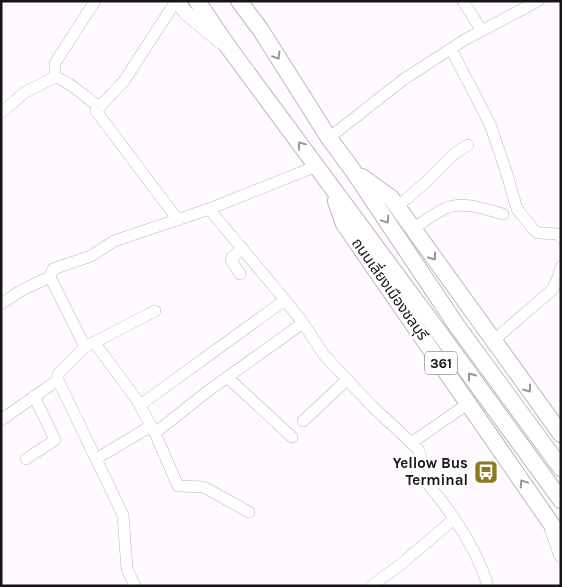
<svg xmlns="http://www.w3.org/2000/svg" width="562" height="587" font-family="Karla,'Noto Sans Thai',sans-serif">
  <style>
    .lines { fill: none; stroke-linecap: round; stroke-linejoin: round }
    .minor-casing { stroke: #bfb4c0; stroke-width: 12 }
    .major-casing { stroke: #bfb4c0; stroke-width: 15 }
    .highway-casing { stroke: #bfb4c0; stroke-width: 18 }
    .minor { stroke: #fff; stroke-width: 11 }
    .major { stroke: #fff; stroke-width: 14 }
    .highway { stroke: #fff; stroke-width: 16 }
    .oneway { stroke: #979597 }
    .labels { text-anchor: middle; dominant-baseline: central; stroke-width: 4.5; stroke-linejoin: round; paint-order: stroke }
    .shield { fill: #fff; stroke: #5d5a5d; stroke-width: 1 }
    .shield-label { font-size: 14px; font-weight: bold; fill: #171418 }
    .street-label { font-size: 15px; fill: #171418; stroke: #fff }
    .poi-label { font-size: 15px; font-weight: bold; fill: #171418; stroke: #fff; text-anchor: end }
  </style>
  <rect width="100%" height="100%" fill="#fefaff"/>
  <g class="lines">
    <g class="minor-casing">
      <g id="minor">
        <path d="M 176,1 L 124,81 L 96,111 L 178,220"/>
        <path d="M 463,1 L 482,31"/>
        <path d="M 451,49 L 490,124 L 506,171 L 517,209 L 534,230 L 539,233 L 558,234 L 561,238"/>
        <path d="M 55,77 L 55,63 L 95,1"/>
        <path d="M 1,113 L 24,93 L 55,77 C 68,80 87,99 100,107"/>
        <path d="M 329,138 L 404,79 L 466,39 L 538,1"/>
        <path d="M 397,207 L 426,182 L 454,154 L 468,145"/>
        <path d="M 209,209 L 285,300 L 303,323 L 324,355 L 372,406 L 418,449 L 421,457 L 417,471 C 446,504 475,543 488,586"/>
        <path d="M 413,229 C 423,222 435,213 446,208 C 464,201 485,209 503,214"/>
        <path d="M 240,274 L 231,260 L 232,257 L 243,249"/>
        <path d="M 1,304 L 22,290 L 50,277"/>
        <path d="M 493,341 L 552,290 L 557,280 L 561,267"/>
        <path d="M 94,342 L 137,400 L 155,433 L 178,486 L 204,487 L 249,512"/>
        <path d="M 85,347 L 50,277 L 53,269 L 91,256 L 114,241 L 209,209 L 317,166"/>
        <path d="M 227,377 L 292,437"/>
        <path d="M 140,405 L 285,300"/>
        <path d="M 1,420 L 58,380"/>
        <path d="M 303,421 L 347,380"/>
        <path d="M 155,433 L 208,391 L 303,323"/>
        <path d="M 411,443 L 469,403"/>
        <path d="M 26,459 L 55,440 L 34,396"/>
        <path d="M 96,459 L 151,426"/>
        <path d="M 135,586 L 127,569 L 123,515 L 58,380 L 58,374 L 85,347 L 155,311"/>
        <path d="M 371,586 L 400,565 L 454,519"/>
      </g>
    </g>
    <g class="major-casing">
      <g id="major">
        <path d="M 177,1 L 186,13 L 221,42"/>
        <path d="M 552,530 L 561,555"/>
      </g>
    </g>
    <g class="highway-casing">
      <g id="highway">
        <path d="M 197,1 L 229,48 L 441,335 L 561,500"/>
        <path d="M 239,1 L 260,29 L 329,138 L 354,172 L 457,326 L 561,468"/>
        <path d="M 362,177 L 391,198 L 561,434"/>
        <path d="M 336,201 L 344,224 L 561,538"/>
      </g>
    </g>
    <use href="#minor" class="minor"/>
    <use href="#major" class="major"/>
    <use href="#highway" class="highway"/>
  </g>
  <defs><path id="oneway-chevron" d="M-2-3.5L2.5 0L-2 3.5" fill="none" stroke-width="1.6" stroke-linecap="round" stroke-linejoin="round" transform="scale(1.25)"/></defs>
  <g class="oneway">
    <use href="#oneway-chevron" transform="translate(277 56) rotate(58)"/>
    <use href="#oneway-chevron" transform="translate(301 145) rotate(-127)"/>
    <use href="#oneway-chevron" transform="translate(386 220) rotate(56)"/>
    <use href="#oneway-chevron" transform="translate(433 257) rotate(54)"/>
    <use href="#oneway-chevron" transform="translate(471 376) rotate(-126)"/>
    <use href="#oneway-chevron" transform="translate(528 389) rotate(54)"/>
    <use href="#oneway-chevron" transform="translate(523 483) rotate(-124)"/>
  </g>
  <defs>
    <g id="bus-square" transform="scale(1.25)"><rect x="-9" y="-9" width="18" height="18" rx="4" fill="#8f791e" stroke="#fff"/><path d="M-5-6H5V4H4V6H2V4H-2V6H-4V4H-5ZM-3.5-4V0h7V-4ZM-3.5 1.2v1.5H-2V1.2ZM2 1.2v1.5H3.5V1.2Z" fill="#fff"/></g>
  </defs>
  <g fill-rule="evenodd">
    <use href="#bus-square" x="486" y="472"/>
  </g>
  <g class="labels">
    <rect class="shield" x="425" y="351.5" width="32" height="23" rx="4"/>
    <g class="shield-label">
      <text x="441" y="363">361</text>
    </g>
    <g class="street-label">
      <text transform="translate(390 289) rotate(55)">ถนนเลี่ยงเมืองชลบุรี</text>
    </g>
    <g class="poi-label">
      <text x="468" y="463">Yellow Bus<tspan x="468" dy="17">Terminal</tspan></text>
    </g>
  </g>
  <rect width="562" height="587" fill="none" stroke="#171418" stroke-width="5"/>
</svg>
